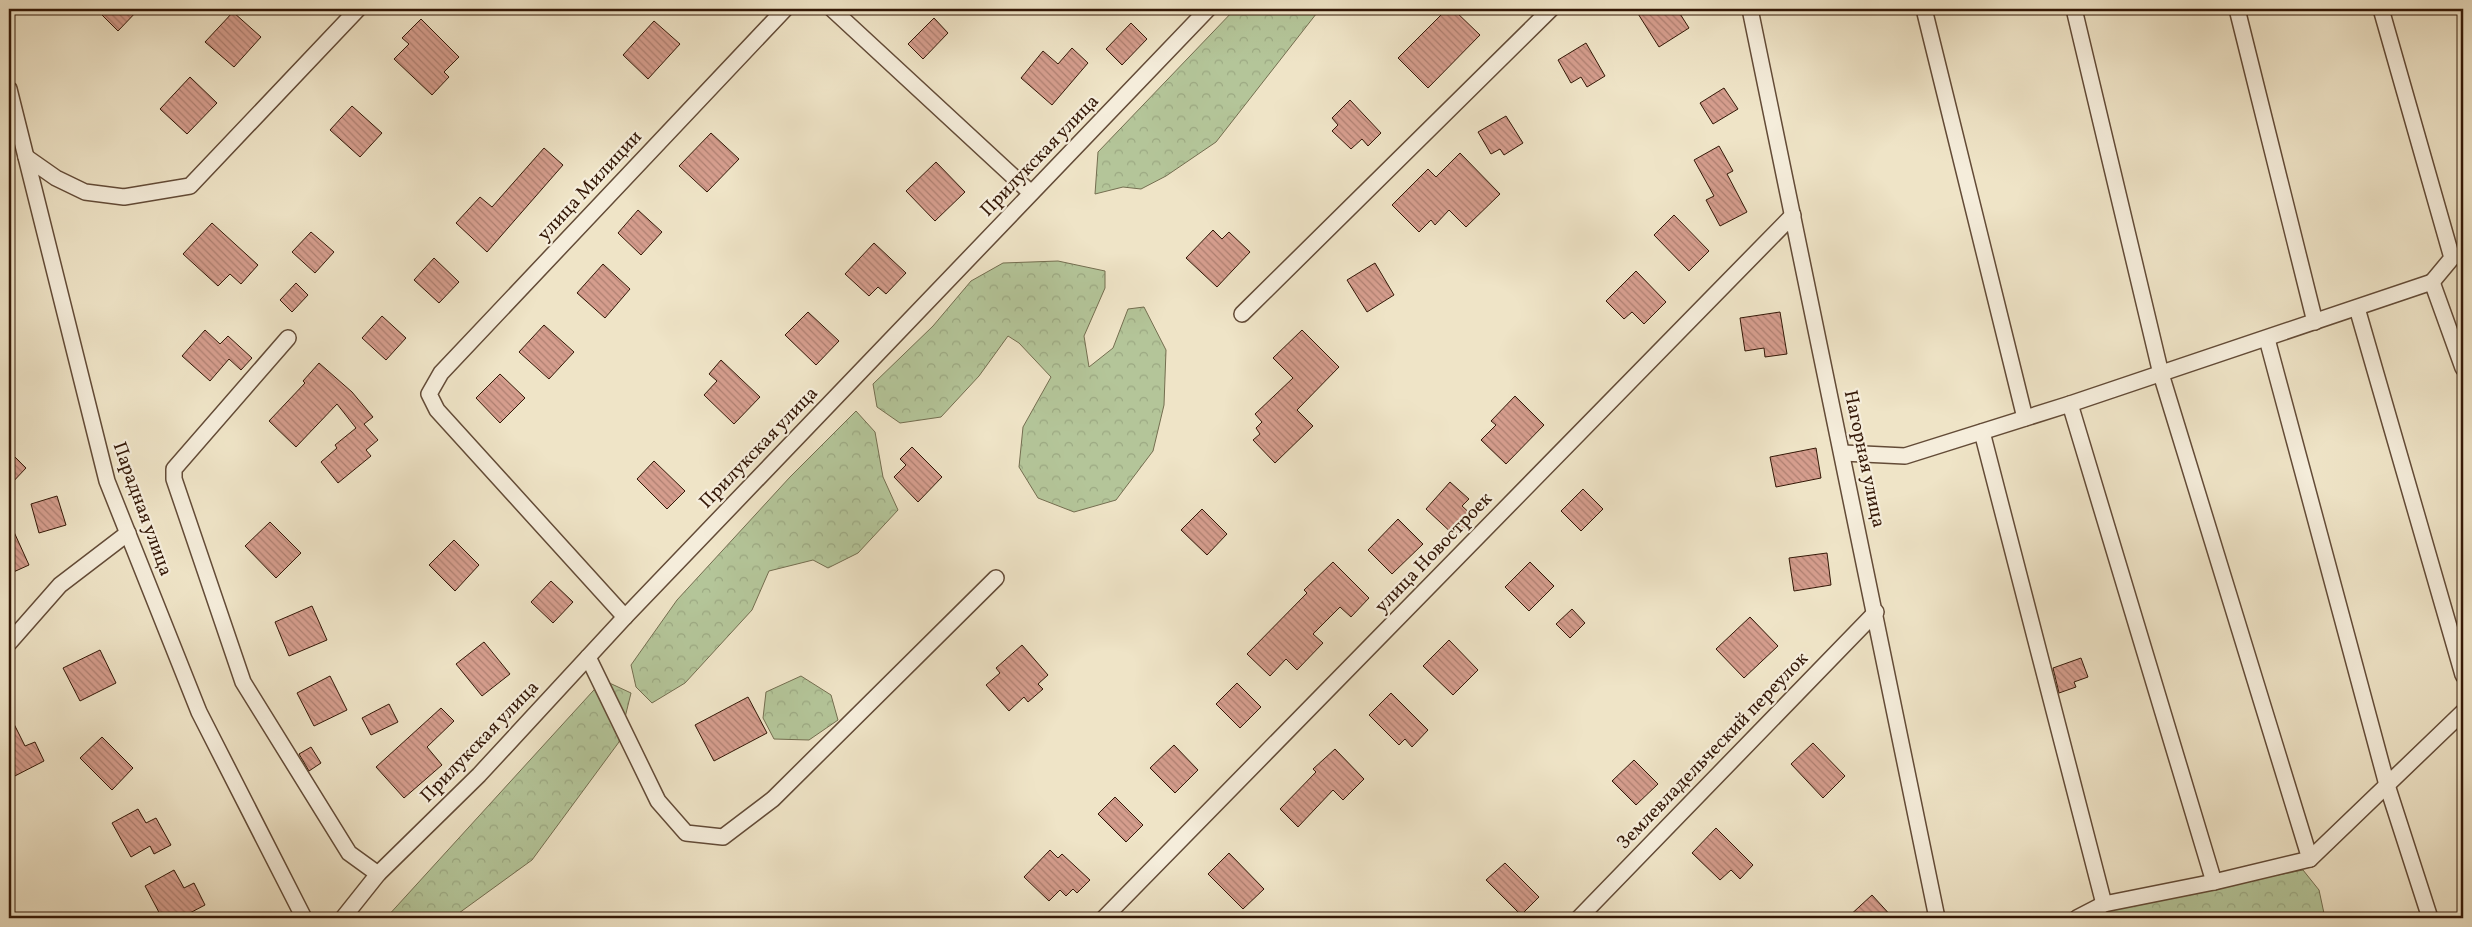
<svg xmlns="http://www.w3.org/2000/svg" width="2472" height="927" font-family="Vollkorn,serif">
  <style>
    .forest { fill: url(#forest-crowns); stroke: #746e50 }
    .building { fill: url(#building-back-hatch); stroke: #341807 }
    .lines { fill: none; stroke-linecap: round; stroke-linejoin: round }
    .minor-casing { stroke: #634b37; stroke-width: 18 }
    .minor { stroke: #f5eddb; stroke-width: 15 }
    .labels { text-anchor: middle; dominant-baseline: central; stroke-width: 4.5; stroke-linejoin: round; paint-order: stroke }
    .street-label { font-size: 19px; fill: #341807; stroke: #f5eddb }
  </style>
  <defs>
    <pattern id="forest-crowns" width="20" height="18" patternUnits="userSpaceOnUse" patternTransform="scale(1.25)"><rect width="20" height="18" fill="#b4c599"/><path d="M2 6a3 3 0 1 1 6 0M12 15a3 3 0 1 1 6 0" fill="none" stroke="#9ba882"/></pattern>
    <pattern id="building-back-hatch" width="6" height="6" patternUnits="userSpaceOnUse" patternTransform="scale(1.25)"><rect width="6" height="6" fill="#d59d8d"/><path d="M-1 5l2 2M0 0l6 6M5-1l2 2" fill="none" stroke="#ae7f71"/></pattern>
  </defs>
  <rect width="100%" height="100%" fill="#efe4c7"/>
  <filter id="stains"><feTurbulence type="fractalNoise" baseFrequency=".004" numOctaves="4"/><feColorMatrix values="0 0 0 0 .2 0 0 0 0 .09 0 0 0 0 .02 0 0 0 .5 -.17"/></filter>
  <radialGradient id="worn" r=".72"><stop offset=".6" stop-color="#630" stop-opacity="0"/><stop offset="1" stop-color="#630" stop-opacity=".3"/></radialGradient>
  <g class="forest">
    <path d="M 1235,9 L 1320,9 L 1216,142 L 1166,176 L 1141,189 L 1123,187 L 1095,194 L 1098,152 Z"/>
    <path d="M 1058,261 L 1105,271 L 1105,288 L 1084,336 L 1089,367 L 1113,348 L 1128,309 L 1144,307 L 1166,350 L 1164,405 L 1153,451 L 1116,500 L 1074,512 L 1038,498 L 1019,467 L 1023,427 L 1051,377 L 1019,343 L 1008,336 L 979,376 L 941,417 L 900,423 L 877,407 L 873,384 L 933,326 L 971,281 L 1003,263 Z"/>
    <path d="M 856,411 L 875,432 L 883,477 L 898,510 L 858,553 L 828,568 L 813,560 L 769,571 L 752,610 L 685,683 L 652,703 L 636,687 L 631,665 L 677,600 L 790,477 Z"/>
    <path d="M 801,676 L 831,695 L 838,720 L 809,740 L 774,739 L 763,718 L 766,692 Z"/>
    <path d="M 603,680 L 631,693 L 619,742 L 532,860 L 459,913 L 449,915 L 446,918 L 386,918 Z"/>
    <path d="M 2303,870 L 2319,890 L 2325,918 L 2089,918 L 2105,909 Z"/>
  </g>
  <g class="building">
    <path d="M 96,9 L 139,9 L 118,31 Z"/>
    <path d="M 1447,9 L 1453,9 L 1480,35 L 1428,88 L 1398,58 Z"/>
    <path d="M 1635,9 L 1677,9 L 1689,28 L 1659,47 Z"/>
    <path d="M 233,12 L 261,37 L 234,67 L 205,42 Z"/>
    <path d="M 934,18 L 948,33 L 923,59 L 908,44 Z"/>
    <path d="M 421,19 L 459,57 L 444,72 L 449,77 L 432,95 L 394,59 L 409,44 L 402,38 Z"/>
    <path d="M 654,21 L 680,44 L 648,79 L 623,55 Z"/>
    <path d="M 1131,23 L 1147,39 L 1122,65 L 1106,49 Z"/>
    <path d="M 1586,43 L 1605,76 L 1587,87 L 1581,77 L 1571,83 L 1558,60 Z"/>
    <path d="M 1072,48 L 1088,63 L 1052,105 L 1021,78 L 1043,51 L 1058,64 Z"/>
    <path d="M 190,77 L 217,103 L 187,134 L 160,109 Z"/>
    <path d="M 1724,88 L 1738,109 L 1713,124 L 1700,103 Z"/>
    <path d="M 1350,100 L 1381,133 L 1368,146 L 1362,139 L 1351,149 L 1332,131 L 1338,125 L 1332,118 Z"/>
    <path d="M 352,106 L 382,133 L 360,157 L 330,130 Z"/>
    <path d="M 1506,116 L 1523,143 L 1504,155 L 1500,149 L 1491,154 L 1478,132 Z"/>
    <path d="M 711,133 L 739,159 L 707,192 L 679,166 Z"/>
    <path d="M 1719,146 L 1733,171 L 1727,174 L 1747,212 L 1720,226 L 1706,200 L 1714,196 L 1694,160 Z"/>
    <path d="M 544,148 L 563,165 L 487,252 L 456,223 L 480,197 L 492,207 Z"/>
    <path d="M 1460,153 L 1500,194 L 1466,227 L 1449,210 L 1435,225 L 1431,220 L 1419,232 L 1392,205 L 1428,169 L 1436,177 Z"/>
    <path d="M 936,162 L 965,192 L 935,221 L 906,191 Z"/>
    <path d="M 638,210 L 662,232 L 641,255 L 618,233 Z"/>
    <path d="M 1674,215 L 1709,251 L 1689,271 L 1654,235 Z"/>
    <path d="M 212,223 L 258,265 L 241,284 L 230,274 L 218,286 L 183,254 Z"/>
    <path d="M 1213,230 L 1222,239 L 1229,232 L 1250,252 L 1217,287 L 1186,258 Z"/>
    <path d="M 311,232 L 334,252 L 315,273 L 292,252 Z"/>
    <path d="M 874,243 L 906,273 L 886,294 L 878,287 L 869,296 L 845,274 Z"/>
    <path d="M 434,258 L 459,282 L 439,303 L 414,280 Z"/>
    <path d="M 1375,263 L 1394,295 L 1367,312 L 1347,280 Z"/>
    <path d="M 603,264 L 630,289 L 605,318 L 577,293 Z"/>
    <path d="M 1636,271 L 1666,302 L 1644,324 L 1632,312 L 1624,319 L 1606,301 Z"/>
    <path d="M 296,283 L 308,295 L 292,312 L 280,300 Z"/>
    <path d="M 808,312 L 839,341 L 816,365 L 785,335 Z"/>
    <path d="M 1780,312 L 1787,354 L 1765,357 L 1764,348 L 1745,351 L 1740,318 Z"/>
    <path d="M 382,316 L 406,338 L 386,360 L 362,338 Z"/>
    <path d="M 544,325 L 574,352 L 549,379 L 519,352 Z"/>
    <path d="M 205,330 L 220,344 L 228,336 L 252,358 L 241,370 L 229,359 L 210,381 L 182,356 Z"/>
    <path d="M 1302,330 L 1339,367 L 1297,410 L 1313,426 L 1275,463 L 1253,440 L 1260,434 L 1256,428 L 1262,422 L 1255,414 L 1293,378 L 1273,358 Z"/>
    <path d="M 721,360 L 760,397 L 734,424 L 704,395 L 717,381 L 709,374 Z"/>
    <path d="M 319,363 L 352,392 L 373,417 L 364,424 L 378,440 L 366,450 L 371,456 L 338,483 L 321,462 L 337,448 L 335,445 L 356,428 L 337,404 L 296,447 L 269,421 L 305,383 L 303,381 Z"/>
    <path d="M 500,374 L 525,398 L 500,423 L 476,398 Z"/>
    <path d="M 1515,396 L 1544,425 L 1506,464 L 1481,440 L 1496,425 L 1491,421 Z"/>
    <path d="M 912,447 L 942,477 L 918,502 L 894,477 L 906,465 L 900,459 Z"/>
    <path d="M 1816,448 L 1821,478 L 1776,487 L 1770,457 Z"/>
    <path d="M 9,451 L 26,468 L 9,486 Z"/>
    <path d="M 654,461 L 685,491 L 667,509 L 637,479 Z"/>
    <path d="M 1450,482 L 1469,499 L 1462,506 L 1474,517 L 1456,537 L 1426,509 Z"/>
    <path d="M 1583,489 L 1603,509 L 1581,531 L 1561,511 Z"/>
    <path d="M 57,496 L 66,525 L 39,533 L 31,504 Z"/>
    <path d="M 1202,509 L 1227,534 L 1207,555 L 1181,530 Z"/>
    <path d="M 1398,519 L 1423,544 L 1392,574 L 1368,550 Z"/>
    <path d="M 9,521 L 29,565 L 9,574 Z"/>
    <path d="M 270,522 L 301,553 L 276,578 L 245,546 Z"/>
    <path d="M 454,540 L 479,565 L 455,591 L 429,565 Z"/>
    <path d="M 1827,553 L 1831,585 L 1794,591 L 1789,558 Z"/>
    <path d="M 1333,562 L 1369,598 L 1351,617 L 1340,607 L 1313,634 L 1323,643 L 1297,670 L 1286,659 L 1270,676 L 1247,654 L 1307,593 L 1304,590 Z"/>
    <path d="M 1530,562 L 1554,586 L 1529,611 L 1505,587 Z"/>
    <path d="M 551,581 L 573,602 L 553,623 L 531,602 Z"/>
    <path d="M 312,606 L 327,640 L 289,656 L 275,622 Z"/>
    <path d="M 1572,609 L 1585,623 L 1570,638 L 1556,624 Z"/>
    <path d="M 1750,617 L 1778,646 L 1744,678 L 1716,649 Z"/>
    <path d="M 1449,640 L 1478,670 L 1453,695 L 1423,666 Z"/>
    <path d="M 484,642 L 510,674 L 482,696 L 456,664 Z"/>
    <path d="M 1022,645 L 1048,675 L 1038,684 L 1043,689 L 1028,702 L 1024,697 L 1009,711 L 986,685 L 1000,673 L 996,668 Z"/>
    <path d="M 100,650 L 116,683 L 80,701 L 63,668 Z"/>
    <path d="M 2081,658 L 2088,677 L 2074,682 L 2076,687 L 2059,693 L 2053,668 Z"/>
    <path d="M 330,676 L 347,710 L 314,726 L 297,693 Z"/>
    <path d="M 1237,683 L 1261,707 L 1240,728 L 1216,704 Z"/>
    <path d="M 1391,693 L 1428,730 L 1412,747 L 1405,739 L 1399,745 L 1369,715 Z"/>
    <path d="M 748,697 L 767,733 L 714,761 L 695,725 Z"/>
    <path d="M 389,704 L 398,722 L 371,735 L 362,718 Z"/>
    <path d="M 441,708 L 454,721 L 427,747 L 442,765 L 404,798 L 376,767 Z"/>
    <path d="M 9,714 L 25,746 L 35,742 L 44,761 L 9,779 Z"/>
    <path d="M 102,737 L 133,768 L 112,790 L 80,758 Z"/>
    <path d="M 1813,743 L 1845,776 L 1823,798 L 1791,764 Z"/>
    <path d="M 1174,745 L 1198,770 L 1175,793 L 1150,768 Z"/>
    <path d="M 311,747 L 321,763 L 309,771 L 299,754 Z"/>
    <path d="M 1335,749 L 1364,779 L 1343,800 L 1333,790 L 1298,827 L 1280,809 L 1316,772 L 1313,769 Z"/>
    <path d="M 1634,760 L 1658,784 L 1636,805 L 1612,781 Z"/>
    <path d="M 1115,797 L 1143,825 L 1126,842 L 1098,814 Z"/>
    <path d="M 138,809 L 146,823 L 156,818 L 171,845 L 154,854 L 150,846 L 131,857 L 112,823 Z"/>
    <path d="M 1716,828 L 1753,865 L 1740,879 L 1731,870 L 1720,880 L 1692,853 Z"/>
    <path d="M 1050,850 L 1058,858 L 1062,854 L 1090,880 L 1077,893 L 1073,889 L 1066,896 L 1060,890 L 1049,901 L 1024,877 Z"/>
    <path d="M 1229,853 L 1264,889 L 1243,909 L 1208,874 Z"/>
    <path d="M 1505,863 L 1539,897 L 1521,915 L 1486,880 Z"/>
    <path d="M 174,870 L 184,888 L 194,883 L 205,905 L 186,915 L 185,913 L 175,918 L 162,918 L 145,886 Z"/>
    <path d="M 1872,895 L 1893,918 L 1847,918 Z"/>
  </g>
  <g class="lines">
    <g class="minor-casing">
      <g id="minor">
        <path d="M 832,9 L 1031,193"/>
        <path d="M 1750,9 L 1937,918"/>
        <path d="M 1924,9 L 2025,418"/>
        <path d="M 2074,9 L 2161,374 L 2310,859"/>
        <path d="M 2237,9 L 2315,322"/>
        <path d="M 2381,9 L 2452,258 L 2432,282"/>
        <path d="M 9,89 L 107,481 L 199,712 L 304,918"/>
        <path d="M 26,157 L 56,178 L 85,192 L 124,197 L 190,186 L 358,9"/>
        <path d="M 2357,308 L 2463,675"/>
        <path d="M 1242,314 L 1551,9"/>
        <path d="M 288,338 L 174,469 L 174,479 L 243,682 L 349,853 L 378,874"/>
        <path d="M 2267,339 L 2387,785 L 2430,918"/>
        <path d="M 2070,404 L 2214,882"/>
        <path d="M 1982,432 L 2104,904"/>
        <path d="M 1843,453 L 1905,456 L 2070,404 L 2432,282 L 2463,368"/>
        <path d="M 625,617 L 437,410 L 429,394 L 441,373 L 785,9"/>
        <path d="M 9,643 L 60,585 L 128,533"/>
        <path d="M 588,657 L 658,801 L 686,833 L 723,837 L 773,799 L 996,578"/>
        <path d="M 343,918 L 378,874 L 479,775 L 625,617 L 1208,9"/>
        <path d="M 1104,918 L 1793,215"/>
        <path d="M 1579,918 L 1876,612"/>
        <path d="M 2077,918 L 2104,904 L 2214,882 L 2310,859 L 2463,712"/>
      </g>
    </g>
    <use href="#minor" class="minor"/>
  </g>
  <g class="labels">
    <g class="street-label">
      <text transform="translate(1040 156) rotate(-46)">Прилукская улица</text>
      <text transform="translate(590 186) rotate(-47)">улица Милиции</text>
      <text transform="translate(759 448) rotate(-46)">Прилукская улица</text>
      <text transform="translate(1864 459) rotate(78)">Нагорная улица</text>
      <text transform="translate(142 509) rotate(70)">Парадная улица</text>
      <text transform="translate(1434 553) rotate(-46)">улица Новостроек</text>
      <text transform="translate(480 742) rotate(-46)">Прилукская улица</text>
      <text transform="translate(1713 751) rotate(-46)">Землевладельческий переулок</text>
    </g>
  </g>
  <rect width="2472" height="927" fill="none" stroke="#efe4c7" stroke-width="30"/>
  <rect x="10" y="10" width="2452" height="907" fill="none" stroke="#341807" stroke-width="2.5"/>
  <rect x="15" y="15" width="2442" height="897" fill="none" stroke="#341807"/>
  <rect width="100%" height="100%" filter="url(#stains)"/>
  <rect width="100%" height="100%" fill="url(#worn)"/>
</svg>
